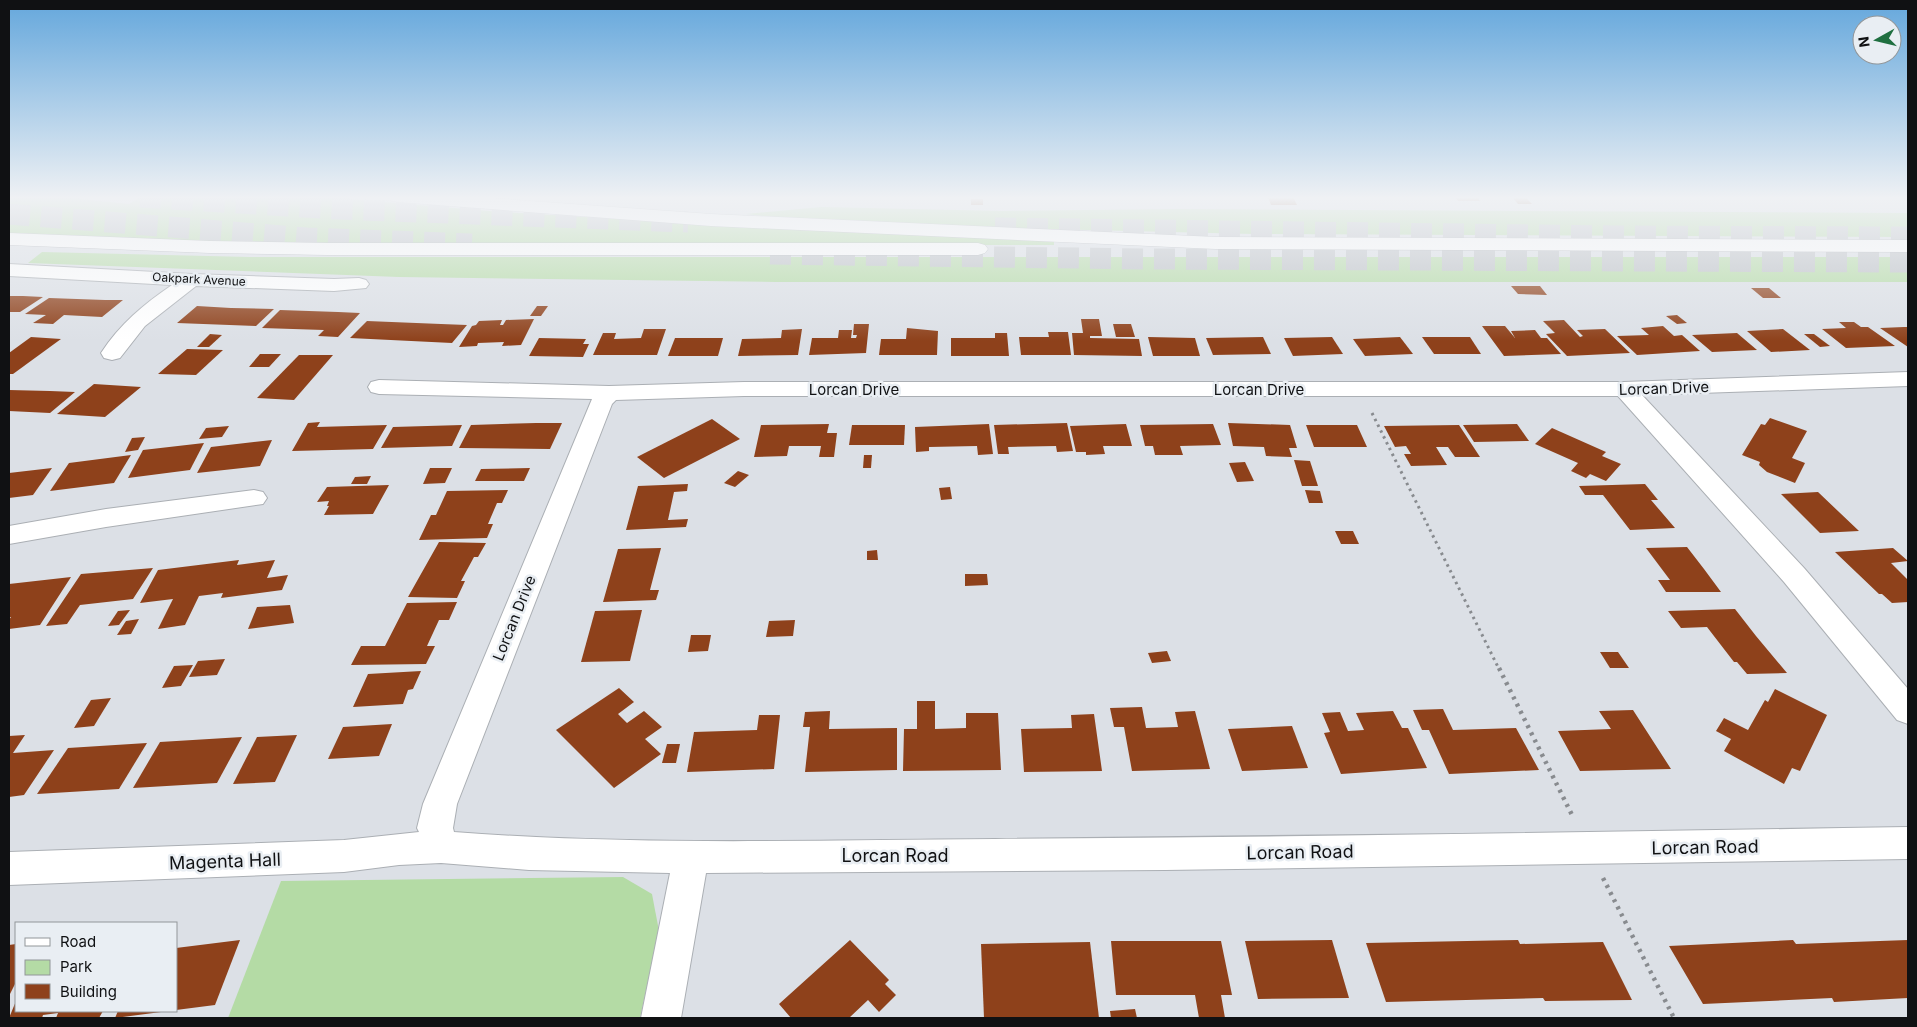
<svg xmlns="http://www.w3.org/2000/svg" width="1917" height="1027" font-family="Inter,sans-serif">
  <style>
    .green { fill: #b4dba5 }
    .building { fill: #8e411b }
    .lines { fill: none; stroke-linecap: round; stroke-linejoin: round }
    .motorway-tunnel { stroke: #bdc1c6; stroke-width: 21; stroke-dasharray: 21 11; stroke-linecap: butt }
    .minor-casing { stroke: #abafb4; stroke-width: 2 }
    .secondary-casing { stroke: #abafb4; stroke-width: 1 }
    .path-far1 { stroke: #888b8f; stroke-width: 3; stroke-dasharray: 2.5 4; stroke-linecap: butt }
    .path { stroke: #888b8f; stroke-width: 4.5; stroke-dasharray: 3 5; stroke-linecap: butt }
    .minor { fill: #fff; fill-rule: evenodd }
    .secondary { fill: #fff; fill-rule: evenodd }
    .labels { text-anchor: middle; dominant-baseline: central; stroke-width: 5; stroke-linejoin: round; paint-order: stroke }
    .far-street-label { font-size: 12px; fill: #101113; stroke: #e9eef3 }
    .street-label { font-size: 15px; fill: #101113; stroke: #e9eef3 }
    .near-street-label { font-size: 18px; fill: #101113; stroke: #e9eef3 }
  </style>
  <rect width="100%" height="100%" fill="#dce0e6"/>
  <g class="green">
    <path d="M 9,197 L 61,197 L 129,204 L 140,197 L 325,197 L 489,211 L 730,226 L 1054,240 L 1054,245 L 332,245 L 71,238 L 9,233 Z"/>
    <path d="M 821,207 L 1003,211 L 1179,209 L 1908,213 L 1908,237 L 1253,234 L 1005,228 L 780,218 L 746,214 Z"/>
    <path d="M 42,252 L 250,257 L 1908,257 L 1908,282 L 776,282 L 399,277 L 28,263 Z"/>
    <path d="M 623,877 L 652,894 L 659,931 L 640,1018 L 228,1018 L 281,881 Z"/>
  </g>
  <g class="building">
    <path d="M 1268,197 L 1293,197 L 1297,205 L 1271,205 Z"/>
    <path d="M 1455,197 L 1477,197 L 1480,201 L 1458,201 Z"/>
    <path d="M 1512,197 L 1525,197 L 1532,204 L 1518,204 Z"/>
    <rect x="971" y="199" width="12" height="6"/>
    <path d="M 1511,286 L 1540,286 L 1547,295 L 1518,294 Z"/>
    <path d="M 1751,288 L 1769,288 L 1781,298 L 1763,298 Z"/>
    <path d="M 9,296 L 23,296 L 43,297 L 20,312 L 9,312 Z"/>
    <path d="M 49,298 L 105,300 L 123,300 L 102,317 L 64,315 L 53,324 L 33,323 L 46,315 L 25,314 Z"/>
    <path d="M 197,306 L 231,308 L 274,309 L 256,326 L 177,323 Z"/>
    <path d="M 537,306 L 548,306 L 541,316 L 530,316 Z"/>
    <path d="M 280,310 L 338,312 L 360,313 L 338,337 L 318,336 L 324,330 L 262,328 Z"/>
    <path d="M 1677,315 L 1687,323 L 1677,324 L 1666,316 Z"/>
    <path d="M 534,319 L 521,345 L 502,346 L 504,342 L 478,343 L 477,346 L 459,347 L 472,326 L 476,325 L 479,321 L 502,320 L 500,325 L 503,325 L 506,320 Z"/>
    <path d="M 1081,319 L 1099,319 L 1102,336 L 1090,336 L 1090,338 L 1139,339 L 1142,356 L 1074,355 L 1072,333 L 1083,333 Z"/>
    <path d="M 1564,320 L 1580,337 L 1583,336 L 1577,330 L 1605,329 L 1630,353 L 1567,356 L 1546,334 L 1555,333 L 1543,321 Z"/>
    <path d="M 367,321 L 441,324 L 467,325 L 452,343 L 350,338 Z"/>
    <path d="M 1839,322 L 1854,322 L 1861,327 L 1868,327 L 1895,346 L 1846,348 L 1822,329 L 1846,328 Z"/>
    <path d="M 854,324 L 869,324 L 866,353 L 809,355 L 812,338 L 838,338 L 839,330 L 852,330 L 851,338 L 856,338 L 857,335 L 853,335 Z"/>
    <path d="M 1113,324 L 1131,324 L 1135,337 L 1116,337 Z"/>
    <path d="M 1482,326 L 1505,326 L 1515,338 L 1511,331 L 1535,330 L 1541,338 L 1547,338 L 1561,354 L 1504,356 Z"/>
    <path d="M 1663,326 L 1674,336 L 1682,335 L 1700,351 L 1637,355 L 1617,336 L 1649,335 L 1641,328 Z"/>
    <path d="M 1908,327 L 1908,347 L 1880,328 L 1904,327 Z"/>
    <path d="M 907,328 L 938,331 L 937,355 L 879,355 L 881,339 L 906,339 Z"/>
    <path d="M 644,329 L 666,329 L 657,355 L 593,355 L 603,333 L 616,333 L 614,339 L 641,338 Z"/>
    <path d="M 802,329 L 798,355 L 738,356 L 742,339 L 781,338 L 782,330 Z"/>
    <path d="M 1783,329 L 1810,350 L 1771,352 L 1747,331 Z"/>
    <path d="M 1048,332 L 1068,332 L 1071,355 L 1021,355 L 1019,337 L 1049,337 Z"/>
    <path d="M 995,333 L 1007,333 L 1009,356 L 951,356 L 951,338 L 995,338 Z"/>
    <path d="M 1737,333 L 1757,350 L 1712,352 L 1692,335 Z"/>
    <path d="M 210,334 L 222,335 L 209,347 L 197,347 Z"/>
    <path d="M 1804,334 L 1814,334 L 1830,346 L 1820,347 Z"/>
    <path d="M 31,337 L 61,339 L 13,374 L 9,374 L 9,353 Z"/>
    <path d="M 1148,337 L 1195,338 L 1200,356 L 1153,356 Z"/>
    <path d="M 1263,337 L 1271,354 L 1213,355 L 1206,338 Z"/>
    <path d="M 1332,337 L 1343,354 L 1293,356 L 1284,338 Z"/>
    <path d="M 1400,337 L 1413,354 L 1365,356 L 1353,339 Z"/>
    <path d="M 1422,337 L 1470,337 L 1481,354 L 1434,354 Z"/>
    <path d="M 539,338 L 586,339 L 583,344 L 589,344 L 583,357 L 529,356 Z"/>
    <path d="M 675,338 L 723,338 L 718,356 L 668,356 Z"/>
    <path d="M 187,349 L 223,350 L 196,375 L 158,374 Z"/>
    <path d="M 260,354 L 281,354 L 269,367 L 249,367 Z"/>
    <path d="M 299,355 L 333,355 L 294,400 L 257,398 Z"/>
    <path d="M 94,384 L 141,387 L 105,417 L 57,414 Z"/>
    <path d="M 9,390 L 50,391 L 75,392 L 50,413 L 9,411 Z"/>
    <path d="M 1770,418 L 1807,431 L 1792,458 L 1805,463 L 1795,483 L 1767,472 L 1759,465 L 1760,462 L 1742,455 L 1761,424 L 1765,425 Z"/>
    <path d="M 712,419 L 740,439 L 664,478 L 637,457 Z"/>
    <path d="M 320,422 L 317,427 L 387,425 L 373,449 L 292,451 L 308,423 Z"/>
    <path d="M 536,423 L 562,423 L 550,449 L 459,448 L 471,425 Z"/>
    <path d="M 1067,423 L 1073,451 L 1057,452 L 1056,446 L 1008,447 L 1009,454 L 998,454 L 994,425 Z"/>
    <path d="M 1228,423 L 1290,425 L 1297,448 L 1289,448 L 1292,457 L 1266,456 L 1264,447 L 1233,446 Z"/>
    <path d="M 829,424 L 827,433 L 837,433 L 834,457 L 819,457 L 821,446 L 789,446 L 787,456 L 754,457 L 761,425 Z"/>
    <path d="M 989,424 L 993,454 L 978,455 L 977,446 L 929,447 L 929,451 L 916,452 L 915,427 Z"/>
    <path d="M 1126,424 L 1132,446 L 1103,446 L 1105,454 L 1086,455 L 1086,452 L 1076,452 L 1070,426 Z"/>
    <path d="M 1213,424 L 1221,445 L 1180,446 L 1183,455 L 1155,455 L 1153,446 L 1145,446 L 1140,425 Z"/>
    <path d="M 1517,424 L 1529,441 L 1474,442 L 1463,425 Z"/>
    <path d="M 462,425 L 452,446 L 381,448 L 393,427 Z"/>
    <path d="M 852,425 L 905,425 L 904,445 L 849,445 Z"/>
    <path d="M 1306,425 L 1357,425 L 1367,447 L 1314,447 Z"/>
    <path d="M 1459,425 L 1480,457 L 1455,457 L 1448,447 L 1436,447 L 1447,465 L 1411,466 L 1404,454 L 1411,454 L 1406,446 L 1395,447 L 1384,426 Z"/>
    <path d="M 229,426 L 222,437 L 199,439 L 206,428 Z"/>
    <path d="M 1552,428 L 1606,452 L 1602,456 L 1621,464 L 1606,481 L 1590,474 L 1586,478 L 1571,471 L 1578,463 L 1535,444 Z"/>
    <path d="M 145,437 L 138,450 L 125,452 L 132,438 Z"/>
    <path d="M 272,440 L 260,466 L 197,473 L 211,447 Z"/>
    <path d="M 204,443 L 190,470 L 128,478 L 143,450 Z"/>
    <path d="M 131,455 L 114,483 L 50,491 L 69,463 Z"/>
    <path d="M 864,455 L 872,455 L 871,468 L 863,468 Z"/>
    <path d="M 1294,460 L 1310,461 L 1318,486 L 1302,486 Z"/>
    <path d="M 1245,462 L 1254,481 L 1237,482 L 1229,463 Z"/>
    <path d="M 52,468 L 33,495 L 9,498 L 9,473 Z"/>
    <path d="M 430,468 L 452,468 L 445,483 L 423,484 Z"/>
    <path d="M 530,468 L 524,481 L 475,481 L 481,469 Z"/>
    <path d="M 738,471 L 749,475 L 735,487 L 724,483 Z"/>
    <path d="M 371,476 L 367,484 L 351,484 L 355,477 Z"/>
    <path d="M 688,484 L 687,491 L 674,492 L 668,520 L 688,519 L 686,527 L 626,530 L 638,486 Z"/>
    <path d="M 1645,484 L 1658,500 L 1651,500 L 1675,528 L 1630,530 L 1603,495 L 1585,495 L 1579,486 Z"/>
    <path d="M 389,485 L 373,514 L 324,515 L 329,506 L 327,506 L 329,501 L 317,502 L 327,487 Z"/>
    <path d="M 950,487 L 952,499 L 941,500 L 939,488 Z"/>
    <path d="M 508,490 L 502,503 L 497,503 L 488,524 L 493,524 L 487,538 L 419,540 L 431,515 L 436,515 L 447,491 Z"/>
    <path d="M 1305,490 L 1320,491 L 1323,503 L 1309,503 Z"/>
    <path d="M 1818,492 L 1839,512 L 1859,531 L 1820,533 L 1781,494 Z"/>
    <path d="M 1335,531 L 1353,531 L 1359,544 L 1341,544 Z"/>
    <path d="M 439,542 L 486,543 L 478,557 L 474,557 L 461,581 L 465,581 L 457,598 L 408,597 Z"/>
    <path d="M 1687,547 L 1704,569 L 1721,592 L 1666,592 L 1658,580 L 1670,580 L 1646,548 Z"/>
    <path d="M 661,548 L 650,590 L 659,590 L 656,600 L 603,602 L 618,549 Z"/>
    <path d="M 1893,548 L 1908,561 L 1891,563 L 1908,580 L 1908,602 L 1892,603 L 1882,594 L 1879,594 L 1835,552 Z"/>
    <path d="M 877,550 L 878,560 L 867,560 L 867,551 Z"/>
    <path d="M 239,560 L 237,565 L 275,560 L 267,578 L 288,575 L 282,590 L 221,598 L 223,593 L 199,596 L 185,625 L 158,629 L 173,599 L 140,603 L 158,570 Z"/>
    <path d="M 153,568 L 133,599 L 80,605 L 67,624 L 46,626 L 81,574 Z"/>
    <path d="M 965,574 L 987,574 L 988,585 L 965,586 Z"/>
    <path d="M 71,577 L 40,625 L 9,629 L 9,620 L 11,617 L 9,617 L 9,584 Z"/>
    <path d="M 457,602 L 449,620 L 439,620 L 427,646 L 435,646 L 426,664 L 351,665 L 361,646 L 385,646 L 407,603 Z"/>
    <path d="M 290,605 L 294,623 L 248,629 L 257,607 Z"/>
    <path d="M 1735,609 L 1756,636 L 1787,673 L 1747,674 L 1737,662 L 1734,662 L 1707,627 L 1681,628 L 1668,611 Z"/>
    <path d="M 130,610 L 119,625 L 108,626 L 118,611 Z"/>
    <path d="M 642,610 L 630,661 L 581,662 L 595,611 Z"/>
    <path d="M 139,619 L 131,634 L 117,635 L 126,621 Z"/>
    <path d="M 795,620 L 793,636 L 766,637 L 769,621 Z"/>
    <path d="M 691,635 L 711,635 L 708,651 L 688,652 Z"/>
    <path d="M 1167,651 L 1171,661 L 1152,663 L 1148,653 Z"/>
    <path d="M 1600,652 L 1618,652 L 1629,668 L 1610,668 Z"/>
    <path d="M 225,659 L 217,675 L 189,677 L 198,661 Z"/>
    <path d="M 193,665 L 181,686 L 162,688 L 174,666 Z"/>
    <path d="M 421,671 L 413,689 L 408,690 L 403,704 L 353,707 L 368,674 Z"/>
    <path d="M 619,688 L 634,702 L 618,714 L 627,723 L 644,711 L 662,727 L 645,739 L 661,754 L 614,788 L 556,730 Z"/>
    <path d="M 1775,689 L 1827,715 L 1800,771 L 1792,768 L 1784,784 L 1724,751 L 1731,739 L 1716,731 L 1724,718 L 1748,730 L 1765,700 L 1768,702 Z"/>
    <path d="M 111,698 L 94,726 L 74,728 L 91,700 Z"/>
    <path d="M 917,701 L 935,701 L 935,729 L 966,728 L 966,713 L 998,713 L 1001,770 L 903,771 L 904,729 L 917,729 Z"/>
    <path d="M 1142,707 L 1146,728 L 1178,727 L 1175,712 L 1195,711 L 1210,769 L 1132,771 L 1124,727 L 1114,727 L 1110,708 Z"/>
    <path d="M 1443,709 L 1453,730 L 1516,728 L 1539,770 L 1449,774 L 1429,730 L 1422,730 L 1413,710 Z"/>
    <path d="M 1633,710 L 1671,769 L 1580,771 L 1558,731 L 1611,729 L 1599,711 Z"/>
    <path d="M 830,711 L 829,729 L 897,728 L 897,770 L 805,772 L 810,727 L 803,727 L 805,712 Z"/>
    <path d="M 1393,711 L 1402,728 L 1408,728 L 1427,768 L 1341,774 L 1324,733 L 1330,732 L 1322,713 L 1340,712 L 1348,731 L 1364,730 L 1356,713 Z"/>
    <path d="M 1094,714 L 1102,771 L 1024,772 L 1021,729 L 1072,728 L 1071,715 Z"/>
    <path d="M 759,715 L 780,715 L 774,769 L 687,772 L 694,732 L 757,730 Z"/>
    <path d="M 392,724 L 379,756 L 328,759 L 343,727 Z"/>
    <path d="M 1292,726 L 1308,768 L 1242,771 L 1228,729 Z"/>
    <path d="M 25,735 L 13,753 L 54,750 L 24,795 L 9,797 L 9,736 Z"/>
    <path d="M 297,735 L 275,782 L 233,784 L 257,737 Z"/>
    <path d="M 242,737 L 217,783 L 133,788 L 160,742 Z"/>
    <path d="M 147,743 L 119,789 L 37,794 L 68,748 Z"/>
    <path d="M 667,744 L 680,744 L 676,763 L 662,763 Z"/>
    <path d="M 240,940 L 215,1005 L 176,1010 L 176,948 Z"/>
    <path d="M 850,940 L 889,980 L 885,984 L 896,995 L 879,1012 L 868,1000 L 849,1018 L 791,1018 L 779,1004 Z"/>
    <path d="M 1332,940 L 1349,998 L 1258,999 L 1245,941 Z"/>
    <path d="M 1518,940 L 1520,944 L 1603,942 L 1632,1000 L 1545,1001 L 1543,998 L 1386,1002 L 1366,943 Z"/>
    <path d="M 1793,940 L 1796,944 L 1908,940 L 1908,998 L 1834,1002 L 1832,998 L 1703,1004 L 1669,946 Z"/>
    <path d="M 1111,941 L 1221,941 L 1232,995 L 1221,995 L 1225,1018 L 1199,1018 L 1195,995 L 1116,995 Z"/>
    <path d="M 1090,942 L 1099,1018 L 984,1018 L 981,944 Z"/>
    <path d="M 16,944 L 16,982 L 9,996 L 9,945 Z"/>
    <path d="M 16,1001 L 16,1011 L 103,1011 L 99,1018 L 56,1018 L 58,1013 L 43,1015 L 42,1018 L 9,1018 Z"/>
    <path d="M 1135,1009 L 1137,1018 L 1111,1018 L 1110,1011 Z"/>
    <path d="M 118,1011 L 161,1011 L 161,1012 L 115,1018 Z"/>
  </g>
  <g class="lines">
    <g class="motorway-tunnel">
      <path d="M 140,197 L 337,209 L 688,222"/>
      <path d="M 9,214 L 307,238 L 472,244"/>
      <path d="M 995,228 L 1613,236 L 1908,237"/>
      <path d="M 770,254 L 1145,259 L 1908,262"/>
    </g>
    <g class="minor-casing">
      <g id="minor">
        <path d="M 9,264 L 192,274 L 334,279 L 359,278 L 366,280 L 369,284 L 366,288 L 334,291 L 196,286 L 145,326 L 120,358 L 112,360 L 104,358 L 101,353 C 120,324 144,304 172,285 L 9,276 Z"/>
        <path d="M 1908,372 L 1908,386 L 1642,395 L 1804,568 L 1908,689 L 1908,724 L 1897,720 L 1784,582 L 1618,396 L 744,396 L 616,400 L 612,404 L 457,804 L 453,828 L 454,832 C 634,846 814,840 995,839 C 1299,837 1604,832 1908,827 L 1908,859 L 1165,870 L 706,873 L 681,1018 L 641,1018 L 670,873 L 529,870 L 441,863 L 399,865 L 344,872 L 9,885 L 9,852 L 344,840 L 419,832 L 417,828 L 423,804 L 592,399 L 379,394 L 371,392 L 368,387 L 371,382 L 379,380 L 609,386 L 744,382 L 1624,382 Z"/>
        <path d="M 254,490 L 263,492 L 267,498 L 263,504 L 106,527 L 9,544 L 9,526 L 106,509 Z"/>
      </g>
    </g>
    <g class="secondary-casing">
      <g id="secondary">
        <path d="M 389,197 L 475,197 L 711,214 L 1216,237 L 1908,240 L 1908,252 L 1216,249 L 711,226 L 398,202 L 392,201 Z"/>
        <path d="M 9,233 L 210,241 L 328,243 L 978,243 L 985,245 L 988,249 L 985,253 L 978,255 L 328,255 L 210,253 L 9,245 Z"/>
      </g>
    </g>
    <path class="path-far1" d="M 1372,413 L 1499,669"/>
    <g class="path">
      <path d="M 1499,668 L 1573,817"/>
      <path d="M 1603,878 L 1674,1018"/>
    </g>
    <use href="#minor" class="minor"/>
    <use href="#secondary" class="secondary"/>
  </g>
  <linearGradient id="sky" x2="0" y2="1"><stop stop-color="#64a7dc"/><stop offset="0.58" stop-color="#eff1f4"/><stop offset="1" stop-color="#eff1f4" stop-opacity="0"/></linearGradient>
  <rect width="1917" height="341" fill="url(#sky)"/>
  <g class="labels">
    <g class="far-street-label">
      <text transform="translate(199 279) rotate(3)">Oakpark Avenue</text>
    </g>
    <g class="street-label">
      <text transform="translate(1664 388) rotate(-2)">Lorcan Drive</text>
      <text x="854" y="389">Lorcan Drive</text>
      <text x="1259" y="389">Lorcan Drive</text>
      <text transform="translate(514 618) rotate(-68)">Lorcan Drive</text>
    </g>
    <g class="near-street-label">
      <text transform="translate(1705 847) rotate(-1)">Lorcan Road</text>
      <text transform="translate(1300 852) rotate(-1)">Lorcan Road</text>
      <text x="895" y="855">Lorcan Road</text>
      <text transform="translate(225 861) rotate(-2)">Magenta Hall</text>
    </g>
  </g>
  <rect width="1917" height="1027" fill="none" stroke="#101113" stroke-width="20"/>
  <rect x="15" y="922" width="162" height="90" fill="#e9eef3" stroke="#929699"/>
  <rect x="25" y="938" width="25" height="8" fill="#ffffff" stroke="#929699"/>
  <text x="60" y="947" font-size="15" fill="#101113">Road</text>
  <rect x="25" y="960" width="25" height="15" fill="#b4dba5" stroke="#929699"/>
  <text x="60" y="972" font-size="15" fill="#101113">Park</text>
  <rect x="25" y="984" width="25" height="15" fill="#8e411b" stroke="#929699"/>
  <text x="60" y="997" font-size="15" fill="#101113">Building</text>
  <g transform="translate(1877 40) rotate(262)"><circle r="24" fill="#e9eef3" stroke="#929699"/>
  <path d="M0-4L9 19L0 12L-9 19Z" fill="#1f6f40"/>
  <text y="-8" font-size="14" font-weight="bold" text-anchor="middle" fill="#101113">N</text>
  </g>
</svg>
